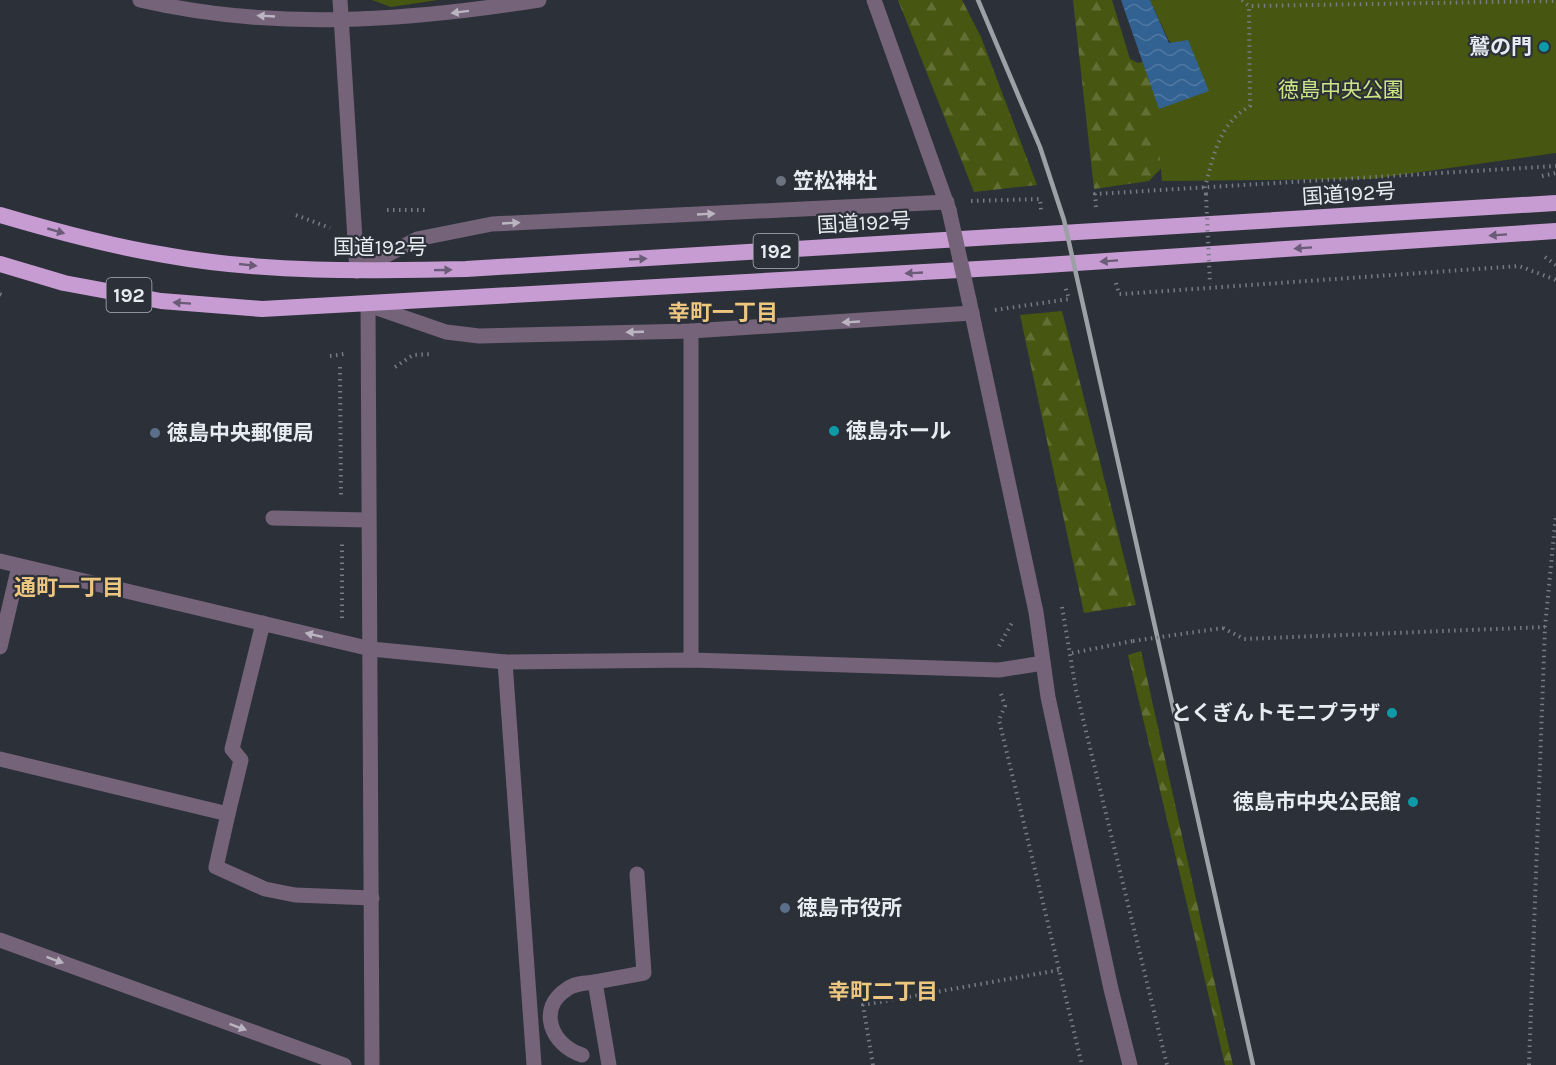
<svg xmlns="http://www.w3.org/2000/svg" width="1556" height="1065" font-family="Karla,'Noto Sans JP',sans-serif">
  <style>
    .forest { fill: url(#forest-firs) }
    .park { fill: #475610 }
    .water { fill: url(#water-waves) }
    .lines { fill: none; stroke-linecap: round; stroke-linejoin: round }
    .path { stroke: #777b83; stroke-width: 4; stroke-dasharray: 1.5 4.5; stroke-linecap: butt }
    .service { stroke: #75637a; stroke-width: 15 }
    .minor { stroke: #75637a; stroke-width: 15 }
    .tertiary { stroke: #75637a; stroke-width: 15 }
    .trunk { stroke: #c69cd2; stroke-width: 16 }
    .rail { stroke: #9da0a7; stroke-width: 4.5 }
    .path-bridge { stroke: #777b83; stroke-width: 4; stroke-dasharray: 1.5 4.5; stroke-linecap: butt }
    .tertiary-bridge { stroke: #75637a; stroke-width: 15 }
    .oneway { fill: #bab5c1 }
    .oneway2 { fill: #6a5b76 }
    .culture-dot { fill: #0f9aa8; stroke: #2c3039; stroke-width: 2 }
    .worship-dot { fill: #6b7280; stroke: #2c3039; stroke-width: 2 }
    .service-dot { fill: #5c6f8a; stroke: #2c3039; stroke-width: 2 }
    .labels { text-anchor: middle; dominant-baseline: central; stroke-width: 4.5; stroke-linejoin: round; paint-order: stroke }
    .shield { fill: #2c3039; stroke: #b0b3ba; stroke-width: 1.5 }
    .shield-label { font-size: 20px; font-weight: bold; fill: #e8ebf1 }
    .poi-label { font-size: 21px; font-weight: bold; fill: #e8ebf1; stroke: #2c3039; text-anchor: start }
    .park-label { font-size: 21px; fill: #cce585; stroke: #2c3039 }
    .street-label { font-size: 21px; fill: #e8ebf1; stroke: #2c3039 }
    .neighbourhood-label { font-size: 22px; font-weight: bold; fill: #edc67f; stroke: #2c3039 }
  </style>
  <defs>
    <pattern id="forest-firs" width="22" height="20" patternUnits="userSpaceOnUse" patternTransform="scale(1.5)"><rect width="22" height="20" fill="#475610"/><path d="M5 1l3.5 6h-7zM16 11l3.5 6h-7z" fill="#626e33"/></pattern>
    <pattern id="water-waves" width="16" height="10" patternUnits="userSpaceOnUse" patternTransform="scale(1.5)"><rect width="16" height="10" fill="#316292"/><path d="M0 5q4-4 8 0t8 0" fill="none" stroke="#4f79a2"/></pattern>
  </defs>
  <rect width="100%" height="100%" fill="#2c3039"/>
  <g class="forest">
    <path d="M 898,0 L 962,0 L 981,37 L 1037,185 L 974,192 Z"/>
    <path d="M 1073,0 L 1112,0 L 1130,59 L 1138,63 L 1213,46 L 1167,162 L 1149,181 L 1094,189 Z"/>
    <path d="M 1062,311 L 1136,605 L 1084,613 L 1020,315 Z"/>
    <path d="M 1141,651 L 1233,1065 L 1225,1065 L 1128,655 Z"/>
  </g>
  <g class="park">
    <path d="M 372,0 L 438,0 L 391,7 Z"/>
    <path d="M 1150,0 L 1556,0 L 1556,153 L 1371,179 L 1162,181 L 1156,110 L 1207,91 L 1168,39 Z"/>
  </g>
  <path class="water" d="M 1121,0 L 1150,0 L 1169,43 L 1188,40 L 1209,91 L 1159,109 Z"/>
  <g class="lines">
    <g class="path">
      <path d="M 1242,0 L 1249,6 L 1556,1"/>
      <path d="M 1542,176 L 1556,173"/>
      <path d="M 1206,194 L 1205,187 C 1214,154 1219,124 1250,106 L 1249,6"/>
      <path d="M 971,201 L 1040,199 L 1041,210"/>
      <path d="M 1096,207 L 1095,194 L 1556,166"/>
      <path d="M 387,210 L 428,210"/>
      <path d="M 296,215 L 330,228"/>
      <path d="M 1545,257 L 1556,265"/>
      <path d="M 1116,283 L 1119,294 L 1123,294 L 1519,266 L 1556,280"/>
      <path d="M 0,294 L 5,296"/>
      <path d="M 995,310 L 1069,299 L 1065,286"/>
      <path d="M 330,356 L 344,354"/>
      <path d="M 340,367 L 341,495"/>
      <path d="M 395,367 L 413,355 L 432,354"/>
      <path d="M 1062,607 L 1076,690 L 1167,1065"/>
      <path d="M 342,618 L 342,542"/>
      <path d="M 1223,628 L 1244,639 L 1545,627"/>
      <path d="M 999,646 L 1013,621"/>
      <path d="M 1072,653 L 1133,641"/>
      <path d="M 1001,694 L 1005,706 L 999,720 L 1082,1065"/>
      <path d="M 873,1065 L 863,1005 L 1059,970"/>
      <path d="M 1529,1065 L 1545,627 L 1556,514"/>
    </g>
    <g class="service">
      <path d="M 273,518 L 368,520"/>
      <path d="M 582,1055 C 552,1046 536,1009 567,989 C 575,983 586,983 595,982"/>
      <path d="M 609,1065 L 595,982 L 644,973 L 637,874"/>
    </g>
    <g class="minor">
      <path d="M 140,0 C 271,31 408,21 539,0"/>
      <path d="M 357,271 L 417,239 L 492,224 L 947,202"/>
      <path d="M 368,305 L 446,332 L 479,336 L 691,331 L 972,313"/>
      <path d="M 691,331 L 691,660"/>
      <path d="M 0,561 L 371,649"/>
      <path d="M 0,647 L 19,566"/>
      <path d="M 505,662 L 534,1065"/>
      <path d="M 0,759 L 228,814 L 216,867 L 265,889 L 295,895 L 372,898"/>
      <path d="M 228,814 L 241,760 L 232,749 L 263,623"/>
      <path d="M 0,940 L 344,1065"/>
    </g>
    <g class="tertiary">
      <path d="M 340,0 L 357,271"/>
      <path d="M 874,0 L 949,210"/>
      <path d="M 969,300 L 1036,612 L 1048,697 L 1111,989 L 1130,1065"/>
      <path d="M 368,305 L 372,1065"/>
      <path d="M 371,649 L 505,662 L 691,660 L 999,670 L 1043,663"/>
    </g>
    <g class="trunk">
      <path d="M 0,215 C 54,231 109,246 165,255 C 264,273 366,271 466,269 L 1556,203"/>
      <path d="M 0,264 L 64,283 L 161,301 L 262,309 L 1031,266 L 1556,231"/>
    </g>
    <path class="rail" d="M 978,0 L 1040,147 L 1064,220 L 1253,1065"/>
    <g class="path-bridge">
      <path d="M 1206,194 L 1210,284"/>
      <path d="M 1133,641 L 1223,628"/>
    </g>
    <path class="tertiary-bridge" d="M 949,210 L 969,300"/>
  </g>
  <defs><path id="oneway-solid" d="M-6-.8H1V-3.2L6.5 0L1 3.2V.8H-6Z" transform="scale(1.5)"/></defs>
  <g class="oneway">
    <use href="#oneway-solid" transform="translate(460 12) rotate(173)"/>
    <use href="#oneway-solid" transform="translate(266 16) rotate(-177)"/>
    <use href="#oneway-solid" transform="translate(706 214) rotate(-3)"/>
    <use href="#oneway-solid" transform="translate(511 223) rotate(-3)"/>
    <use href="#oneway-solid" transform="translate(851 322) rotate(177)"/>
    <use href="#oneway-solid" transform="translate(635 332) rotate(178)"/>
    <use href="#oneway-solid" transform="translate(314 635) rotate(-167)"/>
    <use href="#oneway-solid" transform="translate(55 960) rotate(20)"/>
    <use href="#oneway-solid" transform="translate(238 1027) rotate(20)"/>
  </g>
  <g class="oneway2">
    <use href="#oneway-solid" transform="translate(56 231) rotate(16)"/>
    <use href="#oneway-solid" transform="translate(1498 235) rotate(176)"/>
    <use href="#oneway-solid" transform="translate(1303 248) rotate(176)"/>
    <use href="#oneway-solid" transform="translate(638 259) rotate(-3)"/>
    <use href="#oneway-solid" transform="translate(1109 261) rotate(176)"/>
    <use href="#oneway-solid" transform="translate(248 265) rotate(6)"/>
    <use href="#oneway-solid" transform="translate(443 270) rotate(-1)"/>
    <use href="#oneway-solid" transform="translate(914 273) rotate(177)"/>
    <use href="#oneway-solid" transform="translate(182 303) rotate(-176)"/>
  </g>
  <g class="culture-dot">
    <circle cx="1544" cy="47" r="6"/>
    <circle cx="834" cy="431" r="6"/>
    <circle cx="1392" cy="713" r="6"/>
    <circle cx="1413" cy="802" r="6"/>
  </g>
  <circle class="worship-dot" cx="781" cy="181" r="6"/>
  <g class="service-dot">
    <circle cx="155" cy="433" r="6"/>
    <circle cx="785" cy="908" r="6"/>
  </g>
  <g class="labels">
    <g class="shield">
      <rect x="753.5" y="234" width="45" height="34" rx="4.5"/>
      <rect x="106.5" y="278" width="45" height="34" rx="4.5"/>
    </g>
    <g class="shield-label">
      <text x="776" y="251">192</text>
      <text x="129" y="295">192</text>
    </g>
    <g class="poi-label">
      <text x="1532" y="47" text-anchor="end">鷲の門</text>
      <text x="793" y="181">笠松神社</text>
      <text x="846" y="431">徳島ホール</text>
      <text x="167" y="433">徳島中央郵便局</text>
      <text x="1380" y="713" text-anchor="end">とくぎんトモニプラザ</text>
      <text x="1401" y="802" text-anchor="end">徳島市中央公民館</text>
      <text x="797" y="908">徳島市役所</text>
    </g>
    <g class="park-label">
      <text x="1341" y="90">徳島中央公園</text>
    </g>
    <g class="street-label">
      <text transform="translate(1349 194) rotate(-4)">国道192号</text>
      <text transform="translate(864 223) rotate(-3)">国道192号</text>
      <text x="380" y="247">国道192号</text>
    </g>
    <g class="neighbourhood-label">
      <text x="723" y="313">幸町一丁目</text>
      <text x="69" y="588">通町一丁目</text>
      <text x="883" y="992">幸町二丁目</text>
    </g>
  </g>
</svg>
